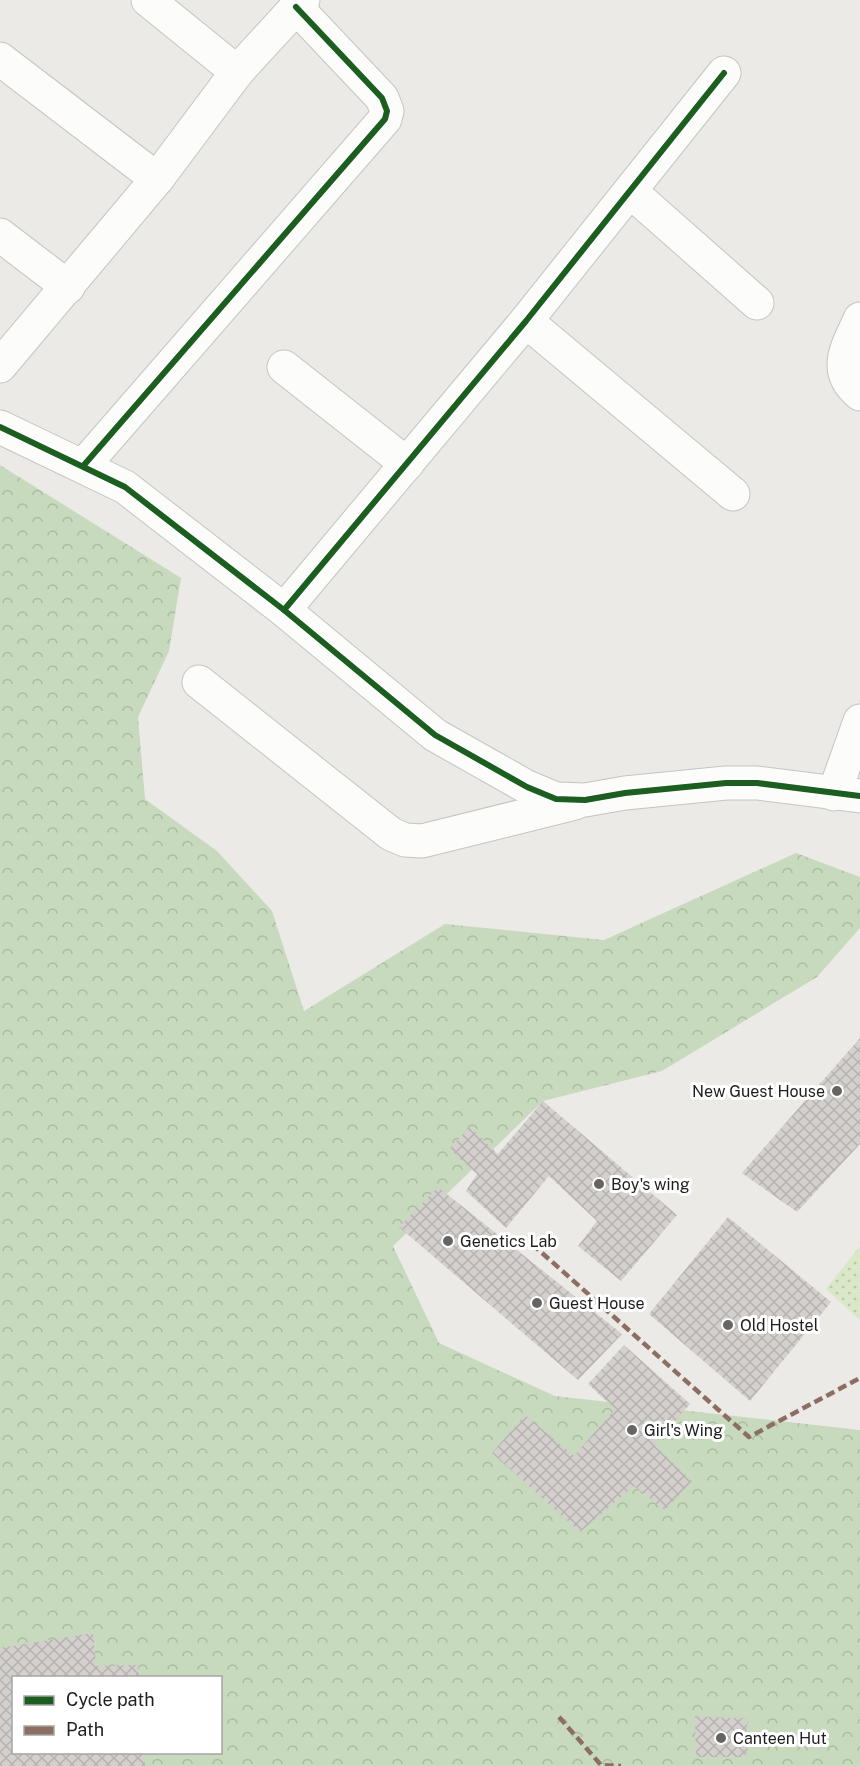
<svg xmlns="http://www.w3.org/2000/svg" width="860" height="1766" font-family="'Public Sans',sans-serif">
  <style>
    .grass { fill: url(#grass-dots) }
    .forest { fill: url(#forest-crowns); fill-rule: evenodd }
    .building { fill: url(#building-cross-hatch) }
    .lines { fill: none; stroke-linecap: round; stroke-linejoin: round }
    .minor-casing { stroke: #c5c4c2; stroke-width: 35 }
    .minor { stroke: #fcfcfb; stroke-width: 33 }
    .quiet { stroke: #8d6e63; stroke-width: 4.5; stroke-dasharray: 9 4.5; stroke-linecap: butt }
    .cycleway-casing { stroke: #fff; stroke-width: 10 }
    .cycleway { stroke: #1b5e20; stroke-width: 6 }
    .poi-dot { fill: #666564; stroke: #fff; stroke-width: 2 }
    .labels { text-anchor: middle; dominant-baseline: central; stroke-width: 6; stroke-linejoin: round; paint-order: stroke }
    .poi-label { font-size: 16px; fill: #1e1e1e; stroke: #fff; text-anchor: start }
  </style>
  <defs>
    <pattern id="grass-dots" width="8" height="8" patternUnits="userSpaceOnUse" patternTransform="scale(1.5)"><rect width="8" height="8" fill="#d9e8c6"/><path d="M2 2h.1M6 6h.1" fill="none" stroke="#bac7aa" stroke-width="1.8" stroke-linecap="round"/></pattern>
    <pattern id="forest-crowns" width="20" height="18" patternUnits="userSpaceOnUse" patternTransform="scale(1.5)"><rect width="20" height="18" fill="#c8dabd"/><path d="M2 6a3 3 0 1 1 6 0M12 15a3 3 0 1 1 6 0" fill="none" stroke="#abbba2"/></pattern>
    <pattern id="building-cross-hatch" width="8" height="8" patternUnits="userSpaceOnUse" patternTransform="scale(1.5)"><rect width="8" height="8" fill="#d3d0cd"/><path d="M0 0l8 8M0 8l8-8" fill="none" stroke="#b5b2b0"/></pattern>
  </defs>
  <rect width="100%" height="100%" fill="#eceae6"/>
  <path class="grass" d="M 860,1246 L 860,1320 L 826,1289 Z"/>
  <path class="forest" d="M 0,465 L 181,578 L 169,651 L 138,717 L 145,799 L 217,851 L 272,911 L 304,1011 L 445,924 L 604,940 L 796,853 L 860,877 L 860,928 L 817,977 L 662,1071 L 543,1101 L 393,1246 L 439,1343 L 555,1396 L 860,1430 L 860,1766 L 0,1766 ZM 14,1678 L 220,1678 L 220,1752 L 14,1752 Z"/>
  <g class="building">
    <path d="M 860,1038 L 860,1144 L 797,1212 L 742,1173 Z"/>
    <path d="M 543,1101 L 677,1215 L 621,1281 L 578,1246 L 597,1221 L 549,1176 L 506,1228 L 466,1191 L 477,1174 L 449,1149 L 470,1127 L 498,1154 Z"/>
    <path d="M 438,1187 L 622,1334 L 578,1380 L 399,1227 Z"/>
    <path d="M 728,1217 L 831,1302 L 750,1401 L 649,1314 Z"/>
    <path d="M 624,1345 L 690,1404 L 654,1445 L 692,1481 L 665,1510 L 634,1486 L 580,1532 L 492,1453 L 525,1415 L 574,1456 L 615,1409 L 588,1384 Z"/>
    <path d="M 93,1633 L 96,1666 L 138,1665 L 139,1678 L 14,1678 L 14,1752 L 144,1752 L 145,1766 L 0,1766 L 0,1648 Z"/>
    <path d="M 695,1716 L 747,1719 L 746,1757 L 696,1757 Z"/>
  </g>
  <g class="lines">
    <g class="minor-casing">
      <g id="minor">
        <path d="M 148,0 L 237,72"/>
        <path d="M 0,59 L 157,179"/>
        <path d="M 630,191 L 757,303"/>
        <path d="M 0,235 L 68,287"/>
        <path d="M 860,319 C 848,347 831,370 860,394"/>
        <path d="M 526,321 L 733,494"/>
        <path d="M 0,366 L 157,179 L 237,72 L 303,0"/>
        <path d="M 284,367 L 407,464"/>
        <path d="M 0,427 L 125,487 L 284,610 L 435,735 L 527,787 L 556,799 L 585,800 L 625,793 L 726,783 L 757,783 L 860,796"/>
        <path d="M 84,465 L 385,119 L 387,111 L 382,98 L 296,7"/>
        <path d="M 284,610 L 526,321 L 724,73"/>
        <path d="M 199,682 L 391,834 L 405,840 L 422,841 L 575,803"/>
        <path d="M 834,794 L 860,721"/>
      </g>
    </g>
    <use href="#minor" class="minor"/>
    <g class="quiet">
      <path d="M 532,1244 L 749,1437 L 860,1378"/>
      <path d="M 559,1717 L 601,1765 L 621,1766"/>
    </g>
    <g class="cycleway-casing">
      <g id="cycleway">
        <path d="M 0,427 L 125,487 L 284,610 L 435,735 L 527,787 L 556,799 L 585,800 L 625,793 L 726,783 L 757,783 L 860,796"/>
        <path d="M 84,465 L 385,119 L 387,111 L 382,98 L 296,7"/>
        <path d="M 284,610 L 526,321 L 724,73"/>
      </g>
    </g>
    <use href="#cycleway" class="cycleway"/>
  </g>
  <g class="poi-dot">
    <circle cx="837" cy="1091" r="6"/>
    <circle cx="599" cy="1184" r="6"/>
    <circle cx="448" cy="1241" r="6"/>
    <circle cx="537" cy="1303" r="6"/>
    <circle cx="728" cy="1325" r="6"/>
    <circle cx="632" cy="1430" r="6"/>
    <circle cx="721" cy="1738" r="6"/>
  </g>
  <g class="labels">
    <g class="poi-label">
      <text x="825" y="1091" text-anchor="end">New Guest House</text>
      <text x="611" y="1184">Boy's wing</text>
      <text x="460" y="1241">Genetics Lab</text>
      <text x="549" y="1303">Guest House</text>
      <text x="740" y="1325">Old Hostel</text>
      <text x="644" y="1430">Girl's Wing</text>
      <text x="733" y="1738">Canteen Hut</text>
    </g>
  </g>
  <rect x="12" y="1676" width="210" height="78" fill="#ffffff" stroke="#a5a5a5" stroke-width="1.5"/>
  <rect x="24" y="1696" width="30" height="9" fill="#1b5e20" stroke="#a5a5a5" stroke-width="1.5"/>
  <text x="66" y="1706" font-size="18" fill="#1e1e1e">Cycle path</text>
  <rect x="24" y="1726" width="30" height="9" fill="#8d6e63" stroke="#a5a5a5" stroke-width="1.5"/>
  <text x="66" y="1736" font-size="18" fill="#1e1e1e">Path</text>
</svg>
